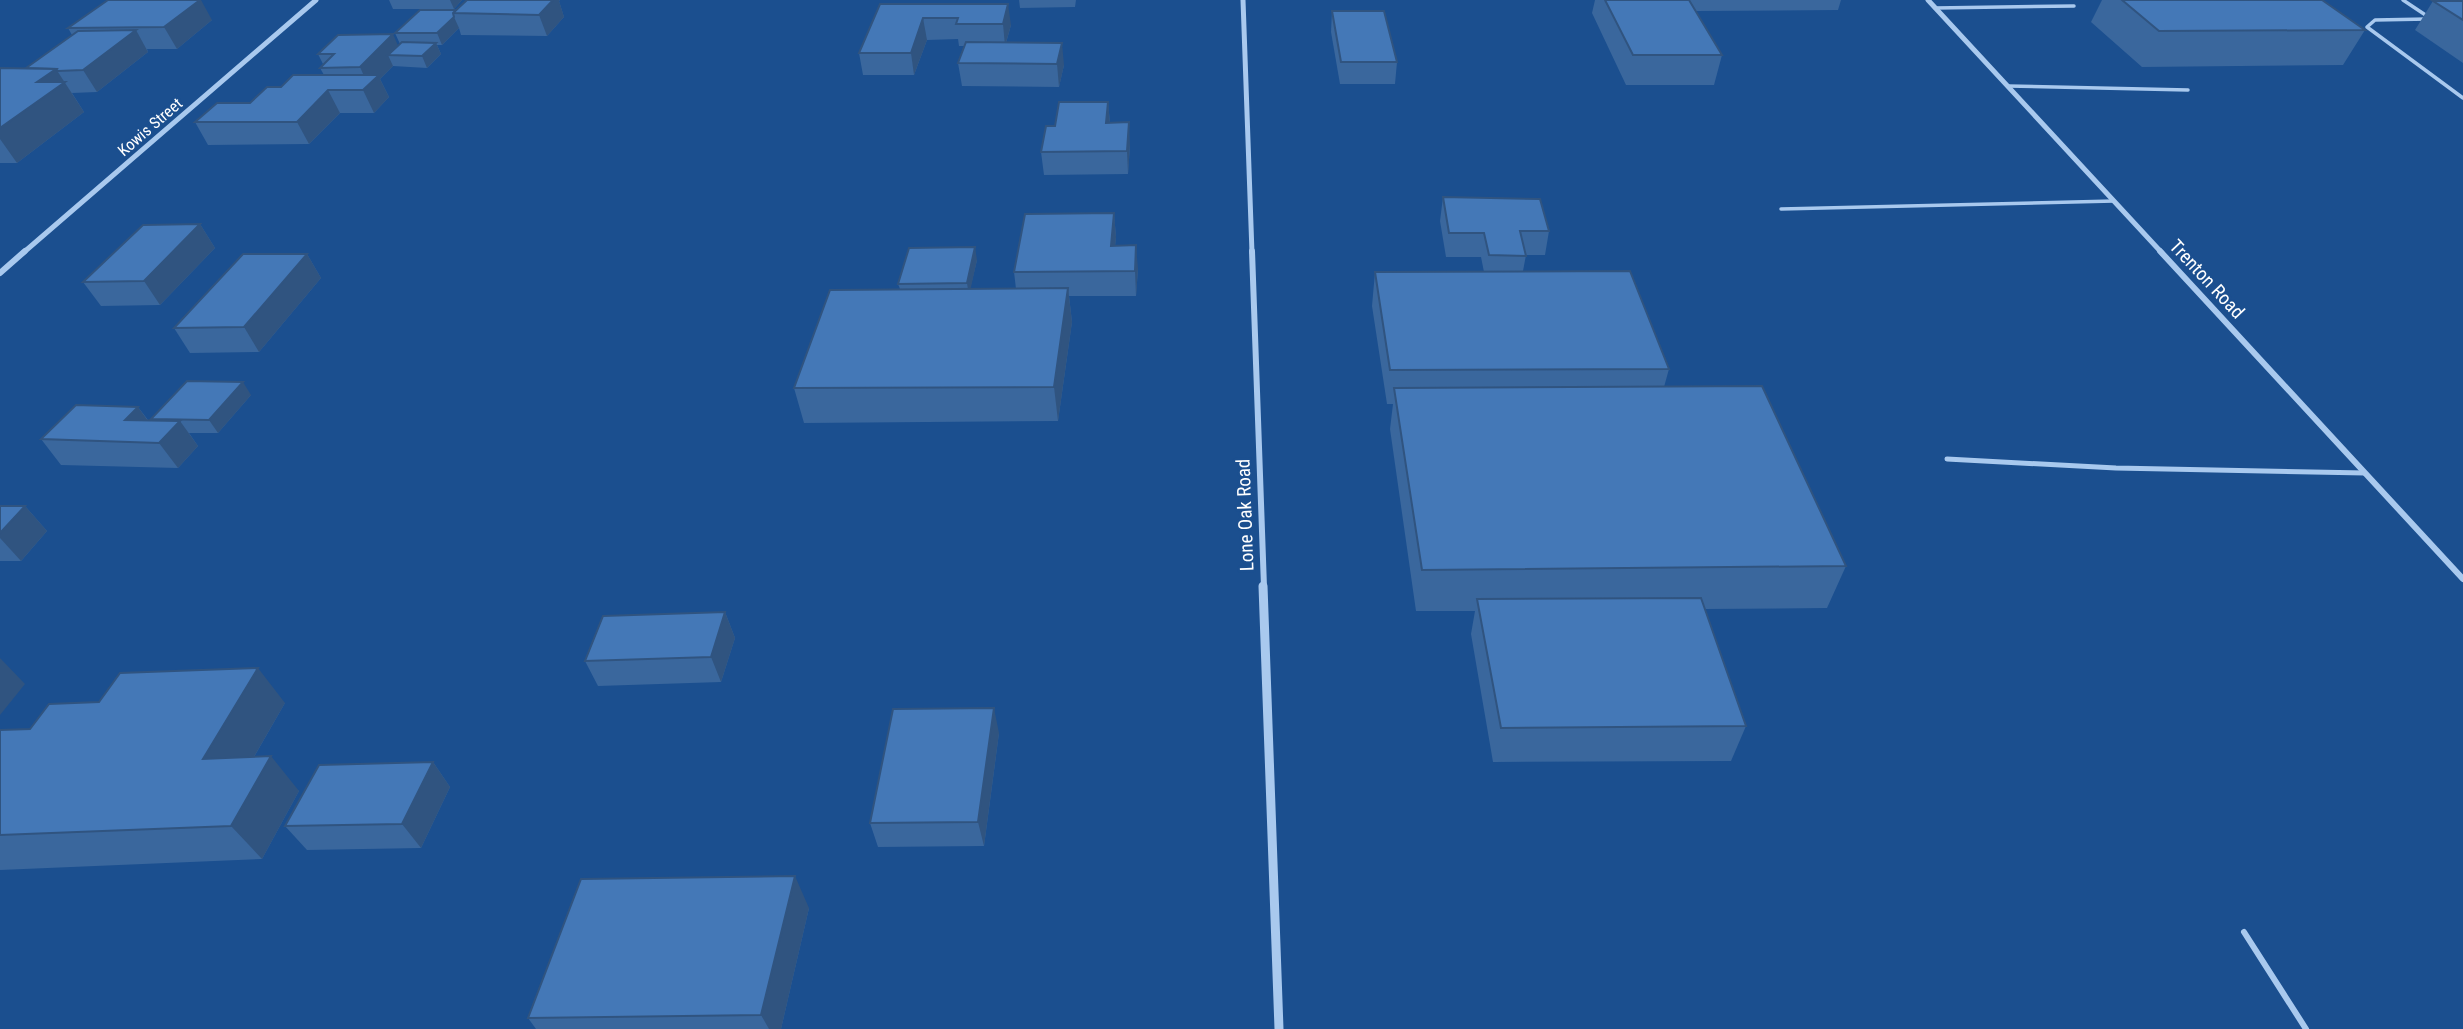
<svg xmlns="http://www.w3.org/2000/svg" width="2463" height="1029" font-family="'Roboto Condensed',sans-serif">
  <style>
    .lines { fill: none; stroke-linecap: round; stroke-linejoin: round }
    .lane-far2 { stroke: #a9c9ee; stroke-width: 3.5 }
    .lane-far1 { stroke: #a9c9ee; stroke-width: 5 }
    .lane { stroke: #a9c9ee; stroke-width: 6 }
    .street-far2 { stroke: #a9c9ee; stroke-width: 5 }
    .street-far1 { stroke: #a9c9ee; stroke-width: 6 }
    .street { stroke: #a9c9ee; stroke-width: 9 }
    .wall { fill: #3a679d }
    .shaded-wall { fill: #305480 }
    .building { fill: #4478b7; stroke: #305480; stroke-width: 2 }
    .labels { text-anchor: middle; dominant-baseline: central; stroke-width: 5; stroke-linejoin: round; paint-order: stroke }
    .far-street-label { font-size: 16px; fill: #fff; stroke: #1b4f8f }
    .street-label { font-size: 19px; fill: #fff; stroke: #1b4f8f }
  </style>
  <rect width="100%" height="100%" fill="#1b4f8f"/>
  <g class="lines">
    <g class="lane-far2">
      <path d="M 2403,0 L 2430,18"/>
      <path d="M 1935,8 L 2074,6"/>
      <path d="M 2428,19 L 2375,20 L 2367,27 L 2463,98"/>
      <path d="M 2008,86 L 2188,90"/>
      <path d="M 1781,209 L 2114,201"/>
    </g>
    <path class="lane-far1" d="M 1947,459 L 2116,468 L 2365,473"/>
    <path class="lane" d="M 2244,932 L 2306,1029"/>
    <g class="street-far2">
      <path d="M 1243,0 L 1252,253"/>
      <path d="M 1928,0 L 2162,253"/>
      <path d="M 23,253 L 316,0"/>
    </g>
    <g class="street-far1">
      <path d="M 1252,251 L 1264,587"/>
      <path d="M 2160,251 L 2463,579"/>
      <path d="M 0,273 L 25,251"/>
    </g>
    <path class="street" d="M 1263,586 L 1279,1029"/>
  </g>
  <g class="wall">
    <path d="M 389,0 L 462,0 L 454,9 L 393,9 Z"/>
    <path d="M 467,0 L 560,0 L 559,1 L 564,17 L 547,36 L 461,35 L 459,28 L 442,45 L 437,45 L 441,54 L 427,68 L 393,66 L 380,79 L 389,97 L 374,113 L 340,113 L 309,144 L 208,145 L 195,122 L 250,103 L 281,87 L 324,75 L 320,68 L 323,64 L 318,54 L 398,46 L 400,44 L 395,33 L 456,10 Z"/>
    <path d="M 1019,0 L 1076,0 L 1075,7 L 1020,8 Z"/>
    <path d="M 1595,0 L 1841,0 L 1838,10 L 1695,11 L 1722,55 L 1714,85 L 1626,85 L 1592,13 Z"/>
    <path d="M 2102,0 L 2371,0 L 2322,0 L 2365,30 L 2343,65 L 2142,67 L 2091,22 Z"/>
    <path d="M 2431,0 L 2458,0 L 2457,1 L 2463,1 L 2463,63 L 2415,30 L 2433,1 Z"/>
    <path d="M 880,4 L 1011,25 L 1006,43 L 1064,65 L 1059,87 L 962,86 L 958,63 L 965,46 L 959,46 L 958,39 L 927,40 L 914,75 L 863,75 L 859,53 Z"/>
    <path d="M 1332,11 L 1397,62 L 1395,84 L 1340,84 L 1331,32 Z"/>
    <path d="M 212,20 L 177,49 L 147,49 L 148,52 L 97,92 L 72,93 L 84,112 L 17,163 L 0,163 L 0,68 L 26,68 L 72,35 L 68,28 Z"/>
    <path d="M 1108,102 L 1110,123 L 1130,145 L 1128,174 L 1044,175 L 1041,152 L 1055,126 Z"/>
    <path d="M 1443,197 L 1549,231 L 1545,255 L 1526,255 L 1523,271 L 1669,369 L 1664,387 L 1846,566 L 1827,608 L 1704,609 L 1746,726 L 1731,761 L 1493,762 L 1471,634 L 1475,611 L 1416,611 L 1390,429 L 1393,404 L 1387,404 L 1372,306 L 1375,272 L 1484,272 L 1481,257 L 1446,257 L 1440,221 Z"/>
    <path d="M 1114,213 L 1116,237 L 1115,246 L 1138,269 L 1136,296 L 1069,296 L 1072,322 L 1058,421 L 804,423 L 794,388 L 900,289 L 898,284 L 977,260 L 970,289 L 1016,289 L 1014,272 Z"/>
    <path d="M 200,224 L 215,248 L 160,305 L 101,306 L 83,282 Z"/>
    <path d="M 307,254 L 321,278 L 259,352 L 190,353 L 174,328 Z"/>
    <path d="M 251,395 L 218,433 L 189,433 L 198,446 L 178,468 L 61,465 L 41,439 L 138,407 L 148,420 L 152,420 L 151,419 Z"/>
    <path d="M 0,506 L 25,506 L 47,531 L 21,561 L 0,561 Z"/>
    <path d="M 725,612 L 735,638 L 721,682 L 598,686 L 585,661 Z"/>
    <path d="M 285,703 L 254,757 L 299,791 L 262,859 L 0,870 L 0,730 L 30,729 Z"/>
    <path d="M 999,733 L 984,846 L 878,847 L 870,823 Z"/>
    <path d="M 433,762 L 450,787 L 421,848 L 307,850 L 285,826 Z"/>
    <path d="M 809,908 L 781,1029 L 536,1029 L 528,1018 Z"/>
  </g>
  <g class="shaded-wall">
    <path d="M 200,0 L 201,0 L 212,20 L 177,49 L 164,27 Z"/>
    <path d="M 450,0 L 462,0 L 454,9 Z"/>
    <path d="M 537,0 L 560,0 L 559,1 L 564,17 L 547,36 L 539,15 Z"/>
    <path d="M 1008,4 L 1011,25 L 1005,46 L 1003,24 Z"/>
    <path d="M 454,17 L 459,28 L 442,45 L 437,33 Z"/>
    <path d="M 923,18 L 927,40 L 914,75 L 911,53 Z"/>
    <path d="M 136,30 L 148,52 L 97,92 L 83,70 Z"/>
    <path d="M 393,34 L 402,55 L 388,55 L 393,66 L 380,79 L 389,97 L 374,113 L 363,90 L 368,85 L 360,67 Z"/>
    <path d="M 436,43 L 441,54 L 427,68 L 422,56 Z"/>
    <path d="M 1062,43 L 1064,65 L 1059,87 L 1057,64 Z"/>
    <path d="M 56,69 L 84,112 L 17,163 L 0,139 L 0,128 L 37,82 Z"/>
    <path d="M 328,90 L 340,113 L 309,144 L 297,122 Z"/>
    <path d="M 1108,102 L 1110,124 L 1106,123 Z"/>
    <path d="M 1129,122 L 1130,145 L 1128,174 L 1127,151 Z"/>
    <path d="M 1114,213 L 1116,237 L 1113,270 L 1111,246 Z"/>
    <path d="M 200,224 L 215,248 L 160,305 L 144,281 Z"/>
    <path d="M 1136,245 L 1138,269 L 1136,296 L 1135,271 Z"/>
    <path d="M 975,247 L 977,260 L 969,296 L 967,283 Z"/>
    <path d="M 307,254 L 321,278 L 259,352 L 244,327 Z"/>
    <path d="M 1068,288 L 1072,322 L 1058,421 L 1054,387 Z"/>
    <path d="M 243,382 L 251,395 L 218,433 L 209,420 Z"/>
    <path d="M 138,407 L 156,432 L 125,420 Z"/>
    <path d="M 180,421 L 198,446 L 178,468 L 159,443 Z"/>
    <path d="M 25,506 L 47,531 L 21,561 L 0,538 L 0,533 Z"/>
    <path d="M 725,612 L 735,638 L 721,682 L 711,657 Z"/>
    <path d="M 0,658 L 25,684 L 0,715 Z"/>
    <path d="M 258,668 L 285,703 L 233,793 L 203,759 Z"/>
    <path d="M 994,708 L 999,733 L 984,846 L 978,822 Z"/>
    <path d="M 271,756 L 299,791 L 262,859 L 231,826 Z"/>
    <path d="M 433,762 L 450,787 L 421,848 L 402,824 Z"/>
    <path d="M 795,876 L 809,908 L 781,1029 L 769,1029 L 761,1015 Z"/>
  </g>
  <g class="building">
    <path d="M 108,0 L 200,0 L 164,27 L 68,28 Z"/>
    <path d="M 467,0 L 553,0 L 539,15 L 453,13 Z"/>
    <path d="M 1605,0 L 1689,0 L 1722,55 L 1633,55 Z"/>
    <path d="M 2122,0 L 2322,0 L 2365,30 L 2159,31 Z"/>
    <path d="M 2433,1 L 2463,1 L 2463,20 Z"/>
    <path d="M 880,4 L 1008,4 L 1003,24 L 956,24 L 958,18 L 923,18 L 911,53 L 859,53 Z"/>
    <path d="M 420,10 L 456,10 L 453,13 L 454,17 L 437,33 L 395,33 Z"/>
    <path d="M 1332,11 L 1384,11 L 1397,62 L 1341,62 Z"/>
    <path d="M 136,30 L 83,70 L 58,71 L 56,69 L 26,68 L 78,31 Z"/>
    <path d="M 393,34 L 360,67 L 320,68 L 334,54 L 318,54 L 338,35 Z"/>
    <path d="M 402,42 L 436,43 L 422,56 L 388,55 Z"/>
    <path d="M 966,42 L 1062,43 L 1057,64 L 958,63 Z"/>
    <path d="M 0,68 L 56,69 L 37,82 L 65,82 L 0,128 Z"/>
    <path d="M 293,75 L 379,75 L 363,90 L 328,90 L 297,122 L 195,122 L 217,103 L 250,103 L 267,87 L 281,87 Z"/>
    <path d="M 1059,102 L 1108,102 L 1106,123 L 1129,122 L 1127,151 L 1041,152 L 1046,126 L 1055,126 Z"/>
    <path d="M 1443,197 L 1540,199 L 1549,231 L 1520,231 L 1526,256 L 1489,255 L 1484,233 L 1449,233 Z"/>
    <path d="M 1114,213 L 1111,246 L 1136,245 L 1135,271 L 1014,272 L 1025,214 Z"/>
    <path d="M 200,224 L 144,281 L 83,282 L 143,225 Z"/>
    <path d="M 975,247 L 967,283 L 898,284 L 909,248 Z"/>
    <path d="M 243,254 L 307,254 L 244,327 L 174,328 Z"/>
    <path d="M 1630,271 L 1669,369 L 1390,370 L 1375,272 Z"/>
    <path d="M 1068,288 L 1054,387 L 794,388 L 830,290 Z"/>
    <path d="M 187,381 L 243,382 L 209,420 L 151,419 Z"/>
    <path d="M 1762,386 L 1846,566 L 1422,570 L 1394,388 Z"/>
    <path d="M 76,405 L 138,407 L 125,420 L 180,421 L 159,443 L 41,439 Z"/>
    <path d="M 0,506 L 25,506 L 0,533 Z"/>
    <path d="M 1701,598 L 1746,726 L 1501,728 L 1477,599 Z"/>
    <path d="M 725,612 L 711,657 L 585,661 L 603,616 Z"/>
    <path d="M 258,668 L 203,759 L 271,756 L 231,826 L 0,835 L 0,730 L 30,729 L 49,704 L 99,702 L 120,673 Z"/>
    <path d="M 994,708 L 978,822 L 870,823 L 893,709 Z"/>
    <path d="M 433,762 L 402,824 L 285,826 L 319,765 Z"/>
    <path d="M 795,876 L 761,1015 L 528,1018 L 581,879 Z"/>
  </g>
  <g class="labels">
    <g class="far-street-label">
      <text transform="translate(150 127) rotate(-41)">Kowis Street</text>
    </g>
    <g class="street-label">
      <text transform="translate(2207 279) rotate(47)">Trenton Road</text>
      <text transform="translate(1245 515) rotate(-92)">Lone Oak Road</text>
    </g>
  </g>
</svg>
